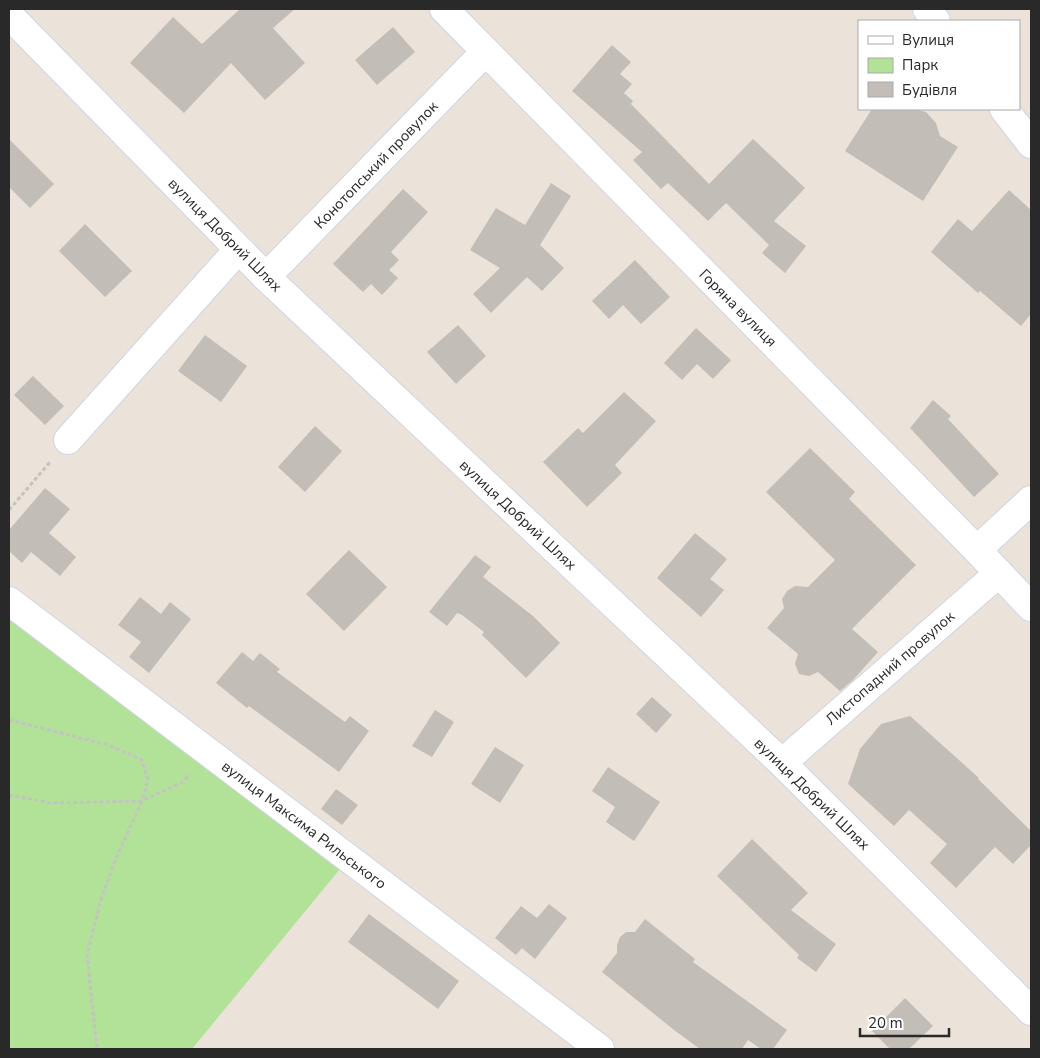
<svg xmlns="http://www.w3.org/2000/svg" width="1040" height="1058" font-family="'Nunito Sans',sans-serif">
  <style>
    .green { fill: #b2e297 }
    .building { fill: #c3bdb7 }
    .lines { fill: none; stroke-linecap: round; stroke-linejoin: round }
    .minor-casing { stroke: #d0d4e2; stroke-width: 30 }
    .tertiary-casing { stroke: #d0d4e2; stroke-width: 30 }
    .path { stroke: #c3c3c3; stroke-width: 3; stroke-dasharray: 4 2.5; stroke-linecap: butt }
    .minor { stroke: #fff; stroke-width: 28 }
    .tertiary { stroke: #fff; stroke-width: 28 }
    .labels { text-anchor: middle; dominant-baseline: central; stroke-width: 4; stroke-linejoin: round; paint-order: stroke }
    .street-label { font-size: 15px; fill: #292929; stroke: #fff }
  </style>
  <rect width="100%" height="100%" fill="#ebe3da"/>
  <path class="green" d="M 9,617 L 340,869 L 192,1049 L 9,1049 Z"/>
  <g class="building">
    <path d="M 240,9 L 295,9 L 273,28 L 305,63 L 265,100 L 231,63 L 184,113 L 130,63 L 173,17 L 202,44 Z"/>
    <path d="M 393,27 L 415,52 L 377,85 L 355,60 Z"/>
    <path d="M 612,45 L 631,62 L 620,74 L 632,84 L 624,93 L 633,101 L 631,104 L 709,184 L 753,139 L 805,188 L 774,221 L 806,246 L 785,273 L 762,253 L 769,245 L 726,203 L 708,221 L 668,183 L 661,189 L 633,160 L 642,152 L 572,91 Z"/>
    <path d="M 872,109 L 898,109 L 900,110 L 913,109 L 926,112 L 936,123 L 940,136 L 958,147 L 923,201 L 845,151 Z"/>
    <path d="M 9,139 L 54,184 L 30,208 L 9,187 Z"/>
    <path d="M 551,183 L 571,196 L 540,245 L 564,268 L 542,291 L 527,277 L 491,313 L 473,294 L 500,268 L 470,250 L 496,208 L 525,225 Z"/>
    <path d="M 403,189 L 428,212 L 391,252 L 399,260 L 389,270 L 398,278 L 382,295 L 371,284 L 363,292 L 333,264 Z"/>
    <path d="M 1009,190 L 1031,210 L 1031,314 L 1021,326 L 980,291 L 978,293 L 931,252 L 958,219 L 972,231 Z"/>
    <path d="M 85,224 L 132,271 L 105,297 L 59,251 Z"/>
    <path d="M 635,260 L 670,297 L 641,324 L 623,305 L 609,319 L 592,301 Z"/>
    <path d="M 458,325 L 486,356 L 456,384 L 427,352 Z"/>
    <path d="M 696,328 L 731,360 L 713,379 L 697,364 L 682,380 L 664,363 Z"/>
    <path d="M 205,335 L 247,366 L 221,402 L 178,371 Z"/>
    <path d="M 33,376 L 64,406 L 45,425 L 14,395 Z"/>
    <path d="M 624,392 L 656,421 L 615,465 L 622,473 L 587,507 L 543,462 L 578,428 L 583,433 Z"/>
    <path d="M 933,400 L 951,416 L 948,419 L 999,474 L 974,497 L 910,428 Z"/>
    <path d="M 315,426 L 342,451 L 305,492 L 278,467 Z"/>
    <path d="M 810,448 L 855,492 L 849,499 L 916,565 L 852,629 L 878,652 L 853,680 L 840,691 L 818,672 L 809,676 L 799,674 L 795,664 L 798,654 L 767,628 L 784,608 L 782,599 L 787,591 L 795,586 L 808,587 L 835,560 L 766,492 Z"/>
    <path d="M 45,488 L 70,509 L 49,533 L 76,557 L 60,576 L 31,552 L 22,563 L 9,551 L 9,530 Z"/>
    <path d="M 695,533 L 727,559 L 710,579 L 724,590 L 701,617 L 657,578 Z"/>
    <path d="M 349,550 L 387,587 L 344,631 L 306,594 Z"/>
    <path d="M 475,555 L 491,567 L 483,577 L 533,616 L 560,643 L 526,678 L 482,635 L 484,632 L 462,615 L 457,613 L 447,626 L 429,612 Z"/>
    <path d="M 140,597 L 161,614 L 170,602 L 191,619 L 149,673 L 129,657 L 141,642 L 118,625 Z"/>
    <path d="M 242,652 L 253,661 L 260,653 L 280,669 L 277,672 L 345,722 L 350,716 L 369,731 L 339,772 L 249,706 L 247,708 L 216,683 Z"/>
    <path d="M 652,697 L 672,715 L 656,733 L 636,714 Z"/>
    <path d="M 435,710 L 454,722 L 432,757 L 412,746 Z"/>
    <path d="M 910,716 L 979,778 L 978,779 L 1031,831 L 1031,845 L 1013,864 L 995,847 L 956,888 L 930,863 L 947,844 L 909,810 L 894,826 L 848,784 L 860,749 L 881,724 Z"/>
    <path d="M 495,747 L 524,765 L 500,803 L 471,784 Z"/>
    <path d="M 608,767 L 660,802 L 634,841 L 606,822 L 615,807 L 592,791 Z"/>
    <path d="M 336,789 L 358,805 L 342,825 L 321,809 Z"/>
    <path d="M 752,839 L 808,893 L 791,910 L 836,944 L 816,972 L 797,958 L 799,955 L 717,876 Z"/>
    <path d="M 549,904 L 567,918 L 535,959 L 522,948 L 516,955 L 495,938 L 521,906 L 537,918 Z"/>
    <path d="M 369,914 L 459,981 L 438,1009 L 348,942 Z"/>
    <path d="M 645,919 L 695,959 L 693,962 L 787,1030 L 773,1049 L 761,1049 L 748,1040 L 742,1049 L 700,1049 L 674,1030 L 602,972 L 617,953 L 617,945 L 620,937 L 626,932 L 635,932 Z"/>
    <path d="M 905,998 L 933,1026 L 909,1049 L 890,1049 L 872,1031 Z"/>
  </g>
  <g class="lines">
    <g class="minor-casing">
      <g id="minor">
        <path d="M 444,9 L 977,550 L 1031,607"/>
        <path d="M 927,9 L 936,21"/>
        <path d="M 1004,109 L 1031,144"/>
        <path d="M 266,277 L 485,52"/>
        <path d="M 68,440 L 238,250"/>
        <path d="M 977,550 L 1031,500"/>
        <path d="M 9,601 L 600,1049"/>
        <path d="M 782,763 L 999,573"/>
      </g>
    </g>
    <g class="tertiary-casing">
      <path id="tertiary" d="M 9,15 L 266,277 L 782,763 L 1031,1011"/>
    </g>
    <g class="path">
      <path d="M 9,510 L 50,462"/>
      <path d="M 9,720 L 108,745 L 142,760 L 148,780 L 142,801 L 114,863 L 100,903 L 87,955 L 97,1049"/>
      <path d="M 9,795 L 51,803 L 142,801 L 183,782 L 190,774"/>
    </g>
    <use href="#minor" class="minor"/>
    <use href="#tertiary" class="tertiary"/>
  </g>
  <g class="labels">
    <g class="street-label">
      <text transform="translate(376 165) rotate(-46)">Конотопський провулок</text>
      <text transform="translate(225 235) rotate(45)">вулиця Добрий Шлях</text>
      <text transform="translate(738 308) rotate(45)">Горяна вулиця</text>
      <text transform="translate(518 515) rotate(43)">вулиця Добрий Шлях</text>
      <text transform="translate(890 668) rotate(-41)">Листопадний провулок</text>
      <text transform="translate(812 794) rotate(44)">вулиця Добрий Шлях</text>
      <text transform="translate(304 825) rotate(37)">вулиця Максима Рильського</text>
    </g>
  </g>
  <rect width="1040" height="1058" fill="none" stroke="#292929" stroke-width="20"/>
  <rect x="858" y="20" width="162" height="90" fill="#ffffff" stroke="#a9a9a9"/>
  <rect x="868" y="36" width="25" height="8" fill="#ffffff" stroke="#a9a9a9"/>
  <text x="902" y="45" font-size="15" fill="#292929">Вулиця</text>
  <rect x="868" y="58" width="25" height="15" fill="#b2e297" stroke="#a9a9a9"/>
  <text x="902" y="70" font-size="15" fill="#292929">Парк</text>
  <rect x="868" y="82" width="25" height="15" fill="#c3bdb7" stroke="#a9a9a9"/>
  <text x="902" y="95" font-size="15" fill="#292929">Будівля</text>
  <path d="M860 1028v8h89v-8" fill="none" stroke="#292929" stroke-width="2.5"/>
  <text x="868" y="1028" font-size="15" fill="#292929" stroke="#ffffff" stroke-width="4" paint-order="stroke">20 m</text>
</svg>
